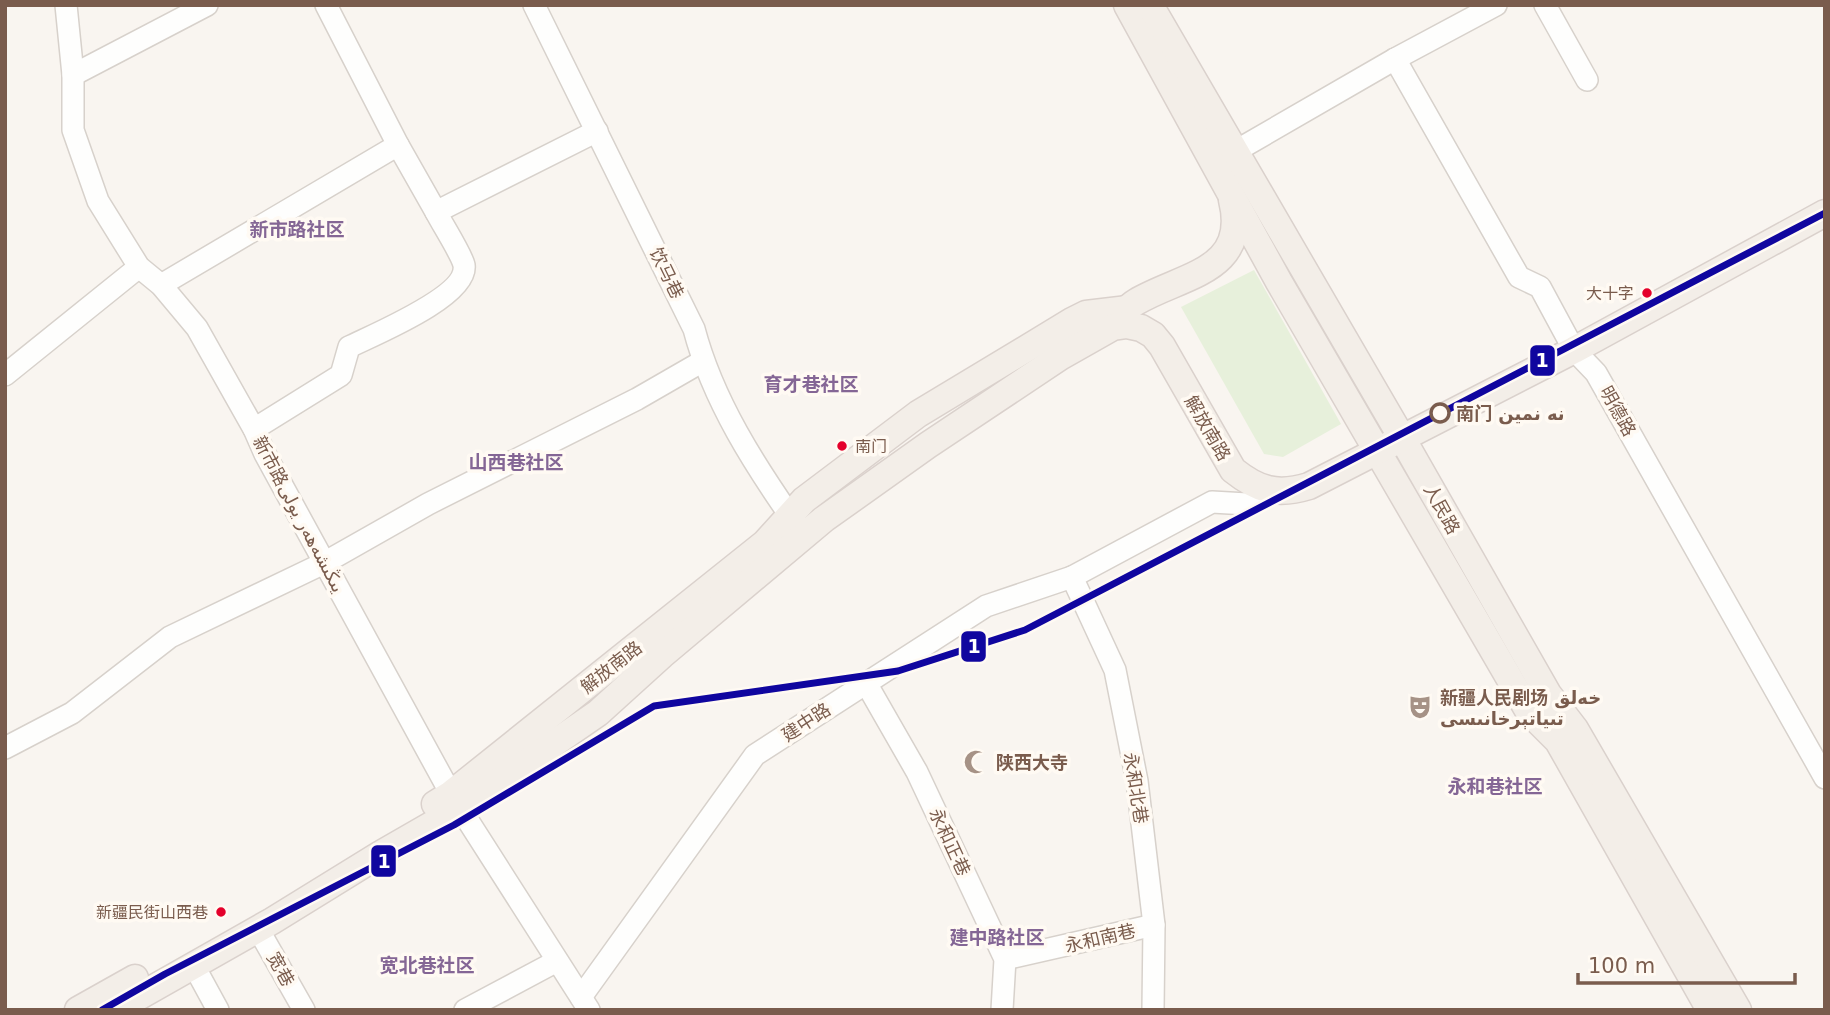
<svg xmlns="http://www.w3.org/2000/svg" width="1830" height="1015" font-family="'DejaVu Sans',Vazirmatn,'Noto Sans SC',sans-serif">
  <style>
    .park { fill: #e7f0db }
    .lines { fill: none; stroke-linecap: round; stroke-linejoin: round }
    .minor-casing { stroke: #d7d1cb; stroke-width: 24 }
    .major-casing { stroke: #dad1cc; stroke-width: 29 }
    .minor { stroke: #fefefd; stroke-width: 21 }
    .major { stroke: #f3eee8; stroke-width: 26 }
    .metro-1-casing { stroke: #fffaf3; stroke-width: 12 }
    .metro-1 { stroke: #10069f; stroke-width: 7 }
    .bus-dot { fill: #e4002b; stroke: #fffaf3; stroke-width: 2.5 }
    .stop-dot { fill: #fffaf3; stroke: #7a5c4d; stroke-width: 3.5 }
    .labels { text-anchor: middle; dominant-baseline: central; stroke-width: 7; stroke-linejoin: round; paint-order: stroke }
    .bus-label { font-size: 16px; fill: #7a5c4d; stroke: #fffaf3; text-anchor: end }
    .street-label { font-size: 18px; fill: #7a5c4d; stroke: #fffaf3 }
    .stop-label { font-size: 18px; font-weight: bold; fill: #7a5c4d; stroke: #fffaf3; text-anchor: start }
    .poi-label { font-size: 18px; font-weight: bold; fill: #7a5c4d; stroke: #fffaf3; text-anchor: start }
    .neighbourhood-label { font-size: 19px; font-weight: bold; fill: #846695; stroke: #fffaf3 }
    .line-badge { stroke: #fffaf3; stroke-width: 2.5 }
    .badge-label { font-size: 19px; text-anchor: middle; font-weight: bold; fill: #fff }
  </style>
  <rect width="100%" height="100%" fill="#f9f5f0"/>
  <path class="park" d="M 1254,270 L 1341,424 L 1283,457 L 1264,454 L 1181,307 Z"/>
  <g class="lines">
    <g class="minor-casing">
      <g id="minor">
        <path d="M 66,5 L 73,75 L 73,130 L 98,201 L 139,267 L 161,285 L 197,328 L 254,429 L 265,454 L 451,794 L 589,1010"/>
        <path d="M 534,5 L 694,329 C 713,401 755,466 798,527"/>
        <path d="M 1545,5 L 1587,80"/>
        <path d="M 1395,59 L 1519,277 L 1540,287 L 1574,350 L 1596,373 L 1825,778"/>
        <path d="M 73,75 L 207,5"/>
        <path d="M 398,145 L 436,212 L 597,131"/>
        <path d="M 1234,152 L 1395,59 L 1496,5"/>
        <path d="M 161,285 L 398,145 L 326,5"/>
        <path d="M 5,375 L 139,267"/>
        <path d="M 254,429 L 341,375 L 349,347 C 373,335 469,296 464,265 C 462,255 442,224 436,212"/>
        <path d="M 1072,577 L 1115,670 L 1137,781 L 1154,925 L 1153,1010"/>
        <path d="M 866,683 L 917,772 L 1005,959 L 1002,1010"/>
        <path d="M 5,748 L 72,713 L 170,637 L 324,563 L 428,504 L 637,399 L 703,361"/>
        <path d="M 258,929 L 304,1010"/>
        <path d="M 1005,959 L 1154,925"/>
        <path d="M 194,966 L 218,1010"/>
        <path d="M 581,997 L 755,755 L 986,606 L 1072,577 L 1212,502 L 1247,504 L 1273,491"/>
        <path d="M 465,1010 L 557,961"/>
      </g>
    </g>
    <g class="major-casing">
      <g id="major">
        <path d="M 1127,5 L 1279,282 L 1529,712 L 1558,741 L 1710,1010"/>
        <path d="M 1150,5 L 1402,438 L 1548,694 L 1575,729 L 1738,1010"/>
        <path d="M 1116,320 C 1122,314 1129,306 1136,302 C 1181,275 1250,272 1232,200"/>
        <path d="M 435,804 L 451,794 L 765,543 L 804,500 L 918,414 L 1072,321 L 1086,314 L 1128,309"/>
        <path d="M 78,1010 L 135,978"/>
        <path d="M 115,1010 L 272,921 L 379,855 L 459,809 L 598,713 L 662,655 L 824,519 L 928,445 L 1060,357 L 1113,327 L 1127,325 L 1141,328 L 1153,335 L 1162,346 L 1233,470 C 1258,490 1277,496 1309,486 L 1574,350 L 1825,213"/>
      </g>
    </g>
    <use href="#minor" class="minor"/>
    <use href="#major" class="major"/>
    <g class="metro-1-casing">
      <path id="metro-1" d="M 102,1010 L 165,974 L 454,825 L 654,706 L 898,671 L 1025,630 L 1825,213"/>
    </g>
    <use href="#metro-1" class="metro-1"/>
  </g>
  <defs>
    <g id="theatre-bare" transform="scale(1.89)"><path d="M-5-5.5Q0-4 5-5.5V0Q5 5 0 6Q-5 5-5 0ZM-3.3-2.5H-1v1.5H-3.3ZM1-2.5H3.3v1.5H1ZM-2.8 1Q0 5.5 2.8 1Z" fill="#a69286" stroke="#fffaf3" stroke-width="2.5" paint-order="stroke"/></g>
    <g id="mosque-bare" transform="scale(1.89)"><path d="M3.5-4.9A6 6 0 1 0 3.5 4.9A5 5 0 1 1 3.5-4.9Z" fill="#a69286" stroke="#fffaf3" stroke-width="2.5" paint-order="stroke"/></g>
  </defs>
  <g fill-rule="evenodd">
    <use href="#theatre-bare" x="1420" y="707"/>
    <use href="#mosque-bare" x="976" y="762"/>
  </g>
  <g class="bus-dot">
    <circle cx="1647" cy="293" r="6"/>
    <circle cx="842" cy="446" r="6"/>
    <circle cx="221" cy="912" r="6"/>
  </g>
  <circle class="stop-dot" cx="1440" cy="413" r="9"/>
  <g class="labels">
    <g class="bus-label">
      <text x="1634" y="293">大十字</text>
      <text x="855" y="446" text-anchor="start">南门</text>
      <text x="208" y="912">新疆民街山西巷</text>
    </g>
    <g class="street-label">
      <text transform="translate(667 273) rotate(64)">饮马巷</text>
      <text transform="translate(1618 411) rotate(61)">明德路</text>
      <text transform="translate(1208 428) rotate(60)">解放南路</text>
      <text transform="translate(1442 509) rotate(61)">人民路</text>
      <text transform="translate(299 514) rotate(62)">新市路يىڭىشەھەر يولى</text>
      <text transform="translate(611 667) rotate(-38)">解放南路</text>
      <text transform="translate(806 722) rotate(-33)">建中路</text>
      <text transform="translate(1136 788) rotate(81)">永和北巷</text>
      <text transform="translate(950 842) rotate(65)">永和正巷</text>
      <text transform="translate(1100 938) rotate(-13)">永和南巷</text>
      <text transform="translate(281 969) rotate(61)">宽巷</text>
    </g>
    <g class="stop-label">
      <text x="1456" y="413">南门 نە نمين</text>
    </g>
    <g class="poi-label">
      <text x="1440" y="697">新疆人民剧场 خەلق<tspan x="1440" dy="21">تىياتېرخانىسى</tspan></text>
      <text x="996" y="762">陕西大寺</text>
    </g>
    <g class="neighbourhood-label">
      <text x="297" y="229">新市路社区</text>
      <text x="811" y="384">育才巷社区</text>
      <text x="516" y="462">山西巷社区</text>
      <text x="1495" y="786">永和巷社区</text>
      <text x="997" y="937">建中路社区</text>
      <text x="427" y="965">宽北巷社区</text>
    </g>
  </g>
  <g class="line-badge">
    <rect x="1529" y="344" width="27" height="33" rx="7" fill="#10069f"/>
    <rect x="960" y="630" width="27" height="33" rx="7" fill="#10069f"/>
    <rect x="370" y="844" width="27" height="34" rx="7" fill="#10069f"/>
  </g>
  <g class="badge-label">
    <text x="1542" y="367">1</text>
    <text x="974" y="653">1</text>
    <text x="384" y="868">1</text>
  </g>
  <rect width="1830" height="1015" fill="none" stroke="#7a5c4d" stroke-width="14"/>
  <path d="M1578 973v10h217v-10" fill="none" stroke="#7a5c4d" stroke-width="3.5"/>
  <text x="1588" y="973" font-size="21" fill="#7a5c4d" stroke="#fffaf3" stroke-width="5" paint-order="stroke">100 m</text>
</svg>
